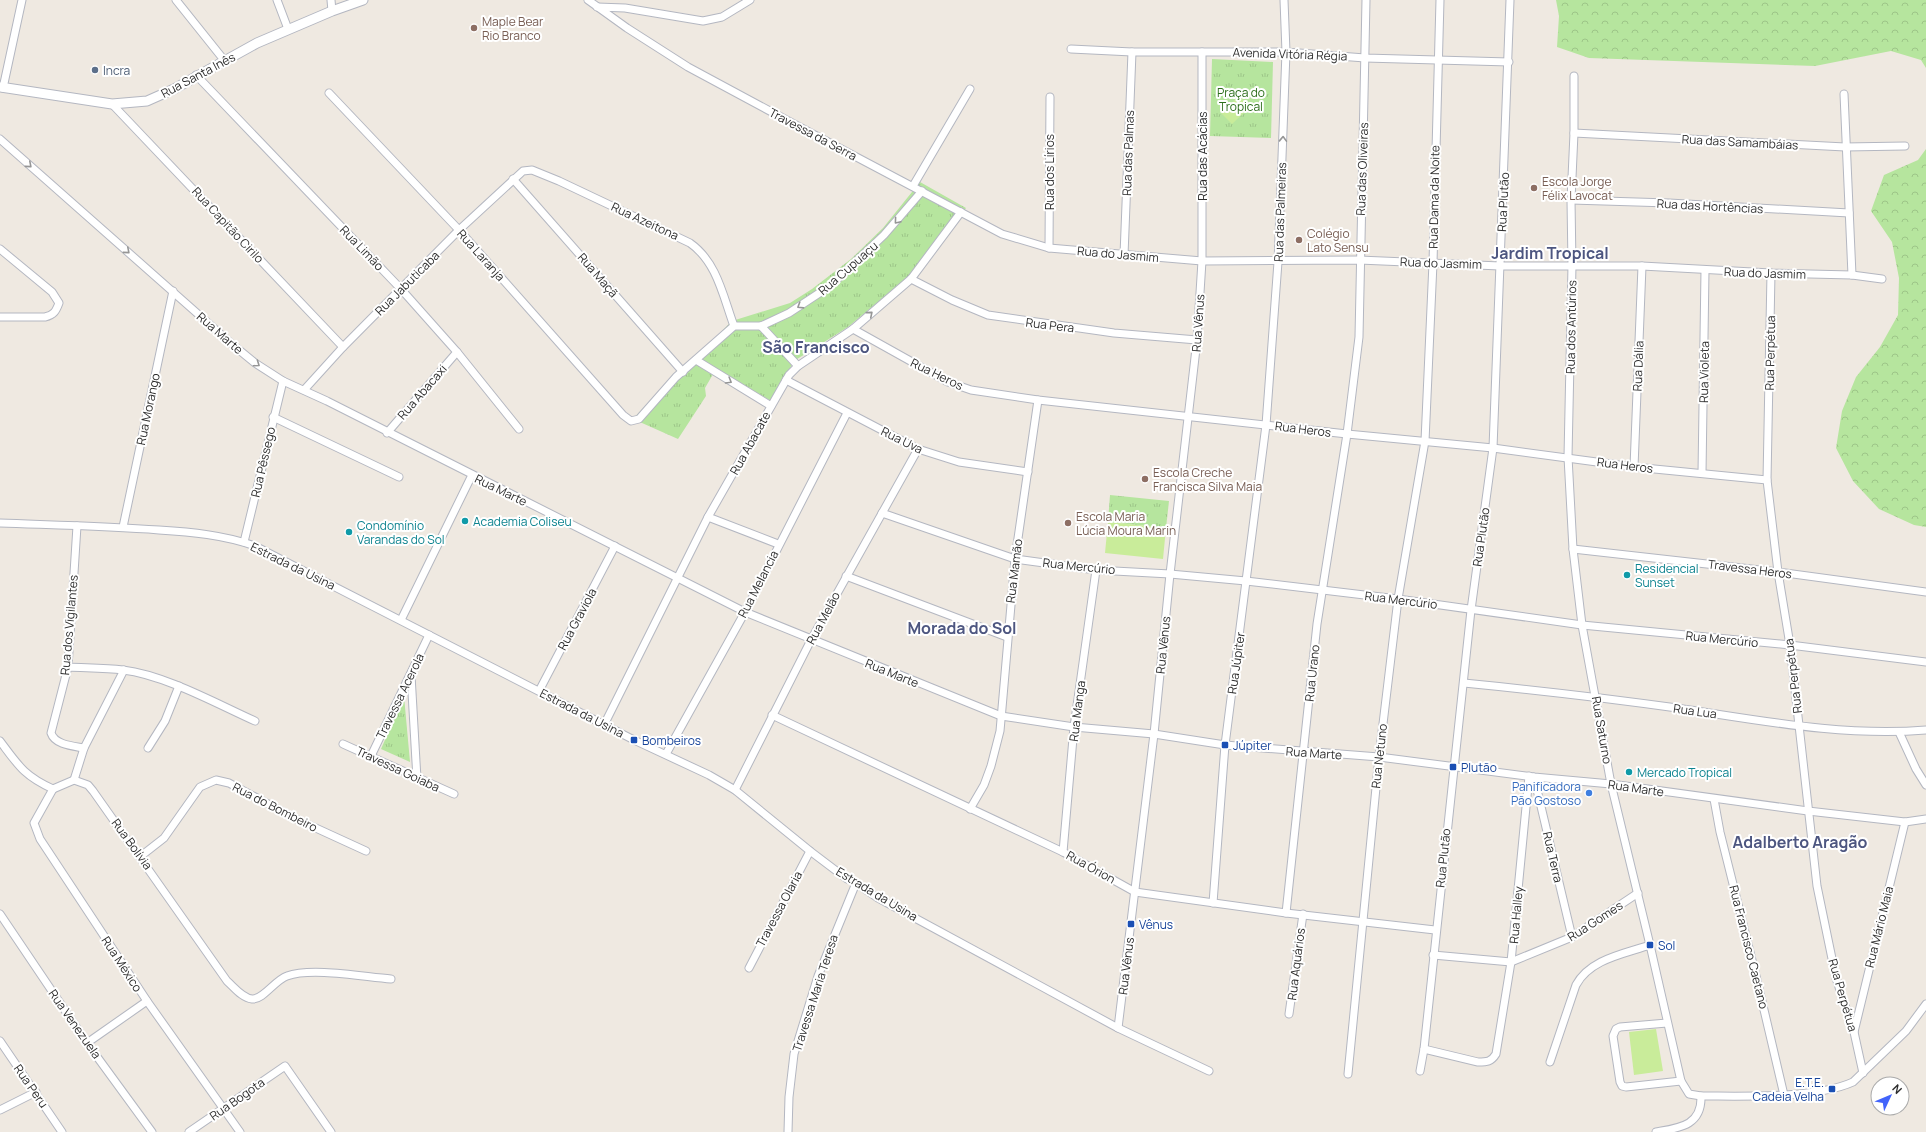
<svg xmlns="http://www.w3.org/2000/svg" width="1926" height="1132" font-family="Manrope,sans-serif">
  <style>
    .grass { fill: url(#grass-tufts) }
    .forest { fill: url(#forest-crowns) }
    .pitch { fill: #c9ec9a }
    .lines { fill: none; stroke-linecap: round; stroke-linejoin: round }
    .minor-casing { stroke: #b4b7c1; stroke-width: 9 }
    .tertiary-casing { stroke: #b4b7c1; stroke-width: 11 }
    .minor { stroke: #fff; stroke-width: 7 }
    .tertiary { stroke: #fff; stroke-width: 9 }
    .oneway { stroke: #969696 }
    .education-dot { fill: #8d6e63; stroke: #fff; stroke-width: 1.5 }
    .service-dot { fill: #5c6f8a; stroke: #fff; stroke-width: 1.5 }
    .culture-dot { fill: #0f9aa8; stroke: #fff; stroke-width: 1.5 }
    .transit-dot { fill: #1a4fb4; stroke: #fff; stroke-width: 1.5 }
    .shop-dot { fill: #3f7fe0; stroke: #fff; stroke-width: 1.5 }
    .labels { text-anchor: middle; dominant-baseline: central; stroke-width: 4; stroke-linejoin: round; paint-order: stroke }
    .education-label { font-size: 12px; fill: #785e54; stroke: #fff; text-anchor: start }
    .street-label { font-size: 12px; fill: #2e2e2e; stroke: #fff }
    .service-label { font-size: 12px; fill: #4e5e75; stroke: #fff; text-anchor: start }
    .park-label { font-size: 12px; fill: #2c6e1b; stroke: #fff }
    .culture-label { font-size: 12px; fill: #0d838f; stroke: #fff; text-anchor: start }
    .transit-label { font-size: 12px; fill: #164399; stroke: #fff; text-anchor: start }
    .shop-label { font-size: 12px; fill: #366cbe; stroke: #fff; text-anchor: end }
    .district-label { font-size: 16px; font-weight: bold; fill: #4d5680; stroke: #fff }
  </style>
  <defs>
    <pattern id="grass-tufts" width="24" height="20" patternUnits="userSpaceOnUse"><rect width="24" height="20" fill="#b6e59e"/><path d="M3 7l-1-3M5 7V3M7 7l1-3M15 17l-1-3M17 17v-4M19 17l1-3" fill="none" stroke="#9dc588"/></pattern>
    <pattern id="forest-crowns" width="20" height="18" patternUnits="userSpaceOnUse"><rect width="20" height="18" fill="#b6e59e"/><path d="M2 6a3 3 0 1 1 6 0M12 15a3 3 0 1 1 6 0" fill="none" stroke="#9dc588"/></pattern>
  </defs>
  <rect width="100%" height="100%" fill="#efe9e1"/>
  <g class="grass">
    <path d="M 1212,59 L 1273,62 L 1271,138 L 1210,136 Z"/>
    <path d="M 920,182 L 966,208 L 914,272 L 848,327 L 794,361 L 771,401 L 716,369 L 705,388 L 706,396 L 678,439 L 633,419 L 681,368 L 696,357 L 732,321 L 790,303 L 812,289 L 851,259 L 883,228 Z"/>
    <path d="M 1110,495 L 1169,501 L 1166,528 L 1108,522 Z"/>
    <path d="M 404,696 L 410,762 L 381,749 Z"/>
  </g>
  <g class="forest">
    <path d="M 1556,0 L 1926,0 L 1926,68 L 1921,60 L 1891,51 L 1815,66 L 1589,58 L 1557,47 L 1559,16 Z"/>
    <path d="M 1926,149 L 1926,527 L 1914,525 L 1879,509 L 1853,481 L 1836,448 L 1842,411 L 1856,377 L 1880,347 L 1898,315 L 1899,278 L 1892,242 L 1871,211 L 1884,175 L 1918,160 Z"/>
  </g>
  <g class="pitch">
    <path d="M 1239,96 L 1250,107 L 1232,124 L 1221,113 Z"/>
    <path d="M 1108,522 L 1166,528 L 1163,559 L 1105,553 Z"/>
    <path d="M 1656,1029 L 1663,1071 L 1634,1075 L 1629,1032 Z"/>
  </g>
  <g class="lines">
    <g class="minor-casing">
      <g id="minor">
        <path d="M 176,0 L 224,60"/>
        <path d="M 277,0 L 288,29"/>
        <path d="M 331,0 L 332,11"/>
        <path d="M 588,0 L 627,28 L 688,67 L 794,124 L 1002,234 L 1049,248 L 1202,261 L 1359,260 L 1500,266 L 1642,266 L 1771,273 L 1852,275 L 1882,279"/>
        <path d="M 597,7 L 625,8 L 703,21 L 722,17 L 750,0"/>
        <path d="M 1071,49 L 1132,52 L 1286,52 L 1365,58 L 1509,62"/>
        <path d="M 196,75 L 401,289 L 457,352 L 519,429"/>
        <path d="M 1574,76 L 1574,133 L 1571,200 L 1572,265 L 1568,457 L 1573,549 L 1582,625 L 1611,784 L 1650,945 L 1681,1081 L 1689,1094 L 1701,1096 C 1744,1096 1815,1099 1853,1082 L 1906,1031 L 1926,1004"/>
        <path d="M 3,88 L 22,0"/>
        <path d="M 329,93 L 459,230 L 623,415 L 631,421 L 639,419 L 676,377 L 734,326 L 761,326 L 789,313 L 830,286 L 884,235 L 922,191"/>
        <path d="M 1844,94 L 1852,275"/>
        <path d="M 112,104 L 343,347"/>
        <path d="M 1574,133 L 1845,147 L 1905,146"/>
        <path d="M 0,139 L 233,345 L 255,363 L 283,381 L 327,401 L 745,612 L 1001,716 L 1074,727 L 1154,734 L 1225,745 L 1379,757 L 1534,777 L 1611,784 L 1808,811 L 1905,822 L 1926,819"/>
        <path d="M 513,179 L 683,372"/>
        <path d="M 913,186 L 970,89"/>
        <path d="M 1571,200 L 1669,203 L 1849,213"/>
        <path d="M 1049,248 L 1050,97"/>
        <path d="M 0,249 L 52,292 L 59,303 C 56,311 54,315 45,317 L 0,317"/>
        <path d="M 1124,255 L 1132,52"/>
        <path d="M 1771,273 L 1767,480 L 1778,572 L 1790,645 L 1817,886 L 1836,978 L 1854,1032 L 1863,1073"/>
        <path d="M 911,279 L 952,300 L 988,315 L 1114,333 L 1197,340"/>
        <path d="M 761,326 L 798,366"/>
        <path d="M 853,329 L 948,382 L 971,390 L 1038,400 L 1347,434 L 1493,448 L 1634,467 L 1767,480"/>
        <path d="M 696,360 L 771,406"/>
        <path d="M 786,380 L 918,449 L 959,462 L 1028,472"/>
        <path d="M 304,390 L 343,347 L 459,230 L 523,171 L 532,170 L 559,181 L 690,243 C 717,262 723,296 734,326"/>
        <path d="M 273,417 L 399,477"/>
        <path d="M 387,433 L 457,352"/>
        <path d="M 1634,467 L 1642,266"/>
        <path d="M 1702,473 L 1705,270"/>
        <path d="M 882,513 L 1015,559 L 1096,570 L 1170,574 L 1246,581 L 1398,599 L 1582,625 L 1790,645 L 1926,662"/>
        <path d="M 708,517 L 778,544"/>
        <path d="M 0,523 C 53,525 106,526 159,530 C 191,532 224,535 255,546 L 634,740 L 709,775 L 735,790 L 810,851 L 847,879 L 856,883 L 878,898 L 1118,1028 L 1209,1071"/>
        <path d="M 77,526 L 68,667 L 51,733 C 55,745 73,746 84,748"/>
        <path d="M 123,527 L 173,291"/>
        <path d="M 244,542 L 283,381"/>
        <path d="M 1573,549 L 1778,572 L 1926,592"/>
        <path d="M 846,576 L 1007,637"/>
        <path d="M 401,620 L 472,475"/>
        <path d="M 68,667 C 86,668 105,668 123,670 C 165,675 217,704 255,721"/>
        <path d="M 411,675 L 417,779"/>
        <path d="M 1464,683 C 1535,690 1606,698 1677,708 C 1759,720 1843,737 1926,730"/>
        <path d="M 539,691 L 615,546"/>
        <path d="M 772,715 L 1063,852 L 1135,892 L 1286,913 L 1435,930"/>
        <path d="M 604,725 L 708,517 L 789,375 L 798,366 L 853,329 L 911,279 L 961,212"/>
        <path d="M 1899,732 L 1916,769 L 1926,785"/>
        <path d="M 0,741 C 18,765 24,776 53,789 L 74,780 L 88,785 L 93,791 L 227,981 C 234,987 242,998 252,999 C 263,1000 275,980 287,976 C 312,967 364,977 391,979"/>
        <path d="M 343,744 L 454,794"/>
        <path d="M 148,748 L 165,721 L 179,686"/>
        <path d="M 666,754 L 745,612 L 847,413"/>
        <path d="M 371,756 L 429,635"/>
        <path d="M 1534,777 L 1572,937"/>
        <path d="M 74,780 L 84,748 L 124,670"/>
        <path d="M 53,789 L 34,823 L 40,839 L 147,1001 L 240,1132"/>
        <path d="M 735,790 L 811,640 L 918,449"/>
        <path d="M 1714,799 L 1720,832 L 1757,980 L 1784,1095"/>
        <path d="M 970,809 L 984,785 L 991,766 L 1000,731 L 1015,559 L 1038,400"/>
        <path d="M 1063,852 L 1074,727 L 1096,570"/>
        <path d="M 141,856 L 164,838 L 200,787 L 216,780 L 229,783 L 294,818 L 366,851"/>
        <path d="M 1213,903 L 1225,745 L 1266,425 L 1278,262 L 1286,52 L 1284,0"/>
        <path d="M 1286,913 L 1317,624 L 1347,434 L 1359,337 L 1366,0"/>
        <path d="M 0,914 L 87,1043 L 152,1132"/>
        <path d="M 1433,955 L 1511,962 L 1572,937 L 1638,893"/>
        <path d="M 749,968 L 810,851"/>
        <path d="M 1289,1014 L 1303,914"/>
        <path d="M 1667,1023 L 1620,1027 L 1616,1029 L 1613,1036 L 1620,1082 L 1622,1086 L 1626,1087 L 1681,1081"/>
        <path d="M 1118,1028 L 1154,734 L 1170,574 L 1197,340 L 1202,261 L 1202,52"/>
        <path d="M 1854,1032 L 1905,822"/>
        <path d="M 0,1041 L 62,1132"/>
        <path d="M 87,1043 L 147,1001"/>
        <path d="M 1424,1049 L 1478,1062 C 1487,1062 1491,1062 1496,1054 L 1511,962 L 1529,776"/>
        <path d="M 1550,1062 L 1576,985 C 1590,959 1624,954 1650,945"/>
        <path d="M 1420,1071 L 1424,1049 L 1471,610 L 1493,448 L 1510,0"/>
        <path d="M 1348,1074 L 1379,757 L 1398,599 L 1425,441 L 1433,263 L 1440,0"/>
        <path d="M 0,1110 L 36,1092"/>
        <path d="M 189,1132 L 285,1066 L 331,1132"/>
        <path d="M 788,1132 L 789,1097 L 794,1054 L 818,976 L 856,883"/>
        <path d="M 1656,1132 C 1679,1128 1702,1126 1701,1096"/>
      </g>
    </g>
    <g class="tertiary-casing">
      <path id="tertiary" d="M 0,87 L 112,104 L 147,101 L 174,89 L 257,43 L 332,11 L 363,0"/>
    </g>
    <use href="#minor" class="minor"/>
    <use href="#tertiary" class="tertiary"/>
  </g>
  <defs><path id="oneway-chevron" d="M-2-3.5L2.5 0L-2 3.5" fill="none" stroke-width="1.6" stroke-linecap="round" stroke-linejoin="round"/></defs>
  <g class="oneway">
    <use href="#oneway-chevron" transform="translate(1283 139) rotate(-88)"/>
    <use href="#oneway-chevron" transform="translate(29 165) rotate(41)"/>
    <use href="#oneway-chevron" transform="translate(897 221) rotate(130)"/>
    <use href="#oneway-chevron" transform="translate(127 251) rotate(41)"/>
    <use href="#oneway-chevron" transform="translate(800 306) rotate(148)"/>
    <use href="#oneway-chevron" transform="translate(870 314) rotate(-40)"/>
    <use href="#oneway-chevron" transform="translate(257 364) rotate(35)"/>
    <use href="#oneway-chevron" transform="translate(729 381) rotate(31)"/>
  </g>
  <g class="education-dot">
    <circle cx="474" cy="28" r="4"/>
    <circle cx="1534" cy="188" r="4"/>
    <circle cx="1299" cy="240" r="4"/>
    <circle cx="1145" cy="479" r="4"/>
    <circle cx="1068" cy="523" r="4"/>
  </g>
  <circle class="service-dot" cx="95" cy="70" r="4"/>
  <g class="culture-dot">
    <circle cx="465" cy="521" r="4"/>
    <circle cx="349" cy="532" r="4"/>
    <circle cx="1627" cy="575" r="4"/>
    <circle cx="1629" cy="772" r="4"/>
  </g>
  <g class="transit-dot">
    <rect x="630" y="736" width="8" height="8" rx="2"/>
    <rect x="1221" y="741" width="8" height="8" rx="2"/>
    <rect x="1449" y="763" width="8" height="8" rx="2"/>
    <rect x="1127" y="920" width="8" height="8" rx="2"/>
    <rect x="1646" y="941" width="8" height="8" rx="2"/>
    <rect x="1828" y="1085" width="8" height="8" rx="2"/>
  </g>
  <circle class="shop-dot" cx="1589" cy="793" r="4"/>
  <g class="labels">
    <g class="education-label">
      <text x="482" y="21">Maple Bear<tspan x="482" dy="14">Rio Branco</tspan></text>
      <text x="1542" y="181">Escola Jorge<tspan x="1542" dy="14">Félix Lavocat</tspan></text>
      <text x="1307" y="233">Colégio<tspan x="1307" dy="14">Lato Sensu</tspan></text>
      <text x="1153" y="472">Escola Creche<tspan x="1153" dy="14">Francisca Silva Maia</tspan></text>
      <text x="1076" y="516">Escola Maria<tspan x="1076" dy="14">Lúcia Moura Marin</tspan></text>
    </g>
    <g class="street-label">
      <text transform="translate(1290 54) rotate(2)">Avenida Vitória Régia</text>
      <text transform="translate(198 75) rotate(-28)">Rua Santa Inês</text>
      <text transform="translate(813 134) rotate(28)">Travessa da Serra</text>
      <text transform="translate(1740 142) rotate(3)">Rua das Samambáias</text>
      <text transform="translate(1128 153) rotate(-88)">Rua das Palmas</text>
      <text transform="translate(1202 156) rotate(-90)">Rua das Acácias</text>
      <text transform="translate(1362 169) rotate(-88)">Rua das Oliveiras</text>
      <text transform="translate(1049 172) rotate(-90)">Rua dos Lírios</text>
      <text transform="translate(1434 197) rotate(-89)">Rua Dama da Noite</text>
      <text transform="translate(1503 202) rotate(-87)">Rua Plutão</text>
      <text transform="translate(1710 206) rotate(3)">Rua das Hortências</text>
      <text transform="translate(1280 212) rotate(-88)">Rua das Palmeiras</text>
      <text transform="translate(645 221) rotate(25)">Rua Azeitona</text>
      <text transform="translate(228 225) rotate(47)">Rua Capitão Cirilo</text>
      <text transform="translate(362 248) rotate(46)">Rua Limão</text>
      <text transform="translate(1118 254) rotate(5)">Rua do Jasmim</text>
      <text transform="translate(481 255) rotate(48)">Rua Laranja</text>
      <text transform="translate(1441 263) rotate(2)">Rua do Jasmim</text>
      <text transform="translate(848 268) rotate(-41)">Rua Cupuaçu</text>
      <text transform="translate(1765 273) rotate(2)">Rua do Jasmim</text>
      <text transform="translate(598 275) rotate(49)">Rua Maçã</text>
      <text transform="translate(407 283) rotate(-45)">Rua Jabuticaba</text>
      <text transform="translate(1198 323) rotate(-86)">Rua Vênus</text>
      <text transform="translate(1050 325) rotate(7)">Rua Pera</text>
      <text transform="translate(1571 327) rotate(-89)">Rua dos Antúrios</text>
      <text transform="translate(220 333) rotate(41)">Rua Marte</text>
      <text transform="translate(1770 353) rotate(-89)">Rua Perpétua</text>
      <text transform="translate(1638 366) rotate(-88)">Rua Dália</text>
      <text transform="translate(1704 372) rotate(-89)">Rua Violeta</text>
      <text transform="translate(937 374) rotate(26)">Rua Heros</text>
      <text transform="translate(422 392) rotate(-49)">Rua Abacaxi</text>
      <text transform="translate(148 409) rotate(-78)">Rua Morango</text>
      <text transform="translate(1303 429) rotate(7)">Rua Heros</text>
      <text transform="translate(902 440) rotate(26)">Rua Uva</text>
      <text transform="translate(750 443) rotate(-61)">Rua Abacate</text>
      <text transform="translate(263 462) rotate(-77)">Rua Pêssego</text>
      <text transform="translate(1625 465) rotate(7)">Rua Heros</text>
      <text transform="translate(501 490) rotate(26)">Rua Marte</text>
      <text transform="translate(1481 537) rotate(-82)">Rua Plutão</text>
      <text transform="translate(293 566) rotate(26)">Estrada da Usina</text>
      <text transform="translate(1079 566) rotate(6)">Rua Mercúrio</text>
      <text transform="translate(1750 569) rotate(7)">Travessa Heros</text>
      <text transform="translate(1014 571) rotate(-83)">Rua Mamão</text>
      <text transform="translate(758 584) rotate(-63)">Rua Melancia</text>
      <text transform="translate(1401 600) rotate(7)">Rua Mercúrio</text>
      <text transform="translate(823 618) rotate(-62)">Rua Melão</text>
      <text transform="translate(577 619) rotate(-62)">Rua Graviola</text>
      <text transform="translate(69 625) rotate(-85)">Rua dos Vigilantes</text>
      <text transform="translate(1722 639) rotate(6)">Rua Mercúrio</text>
      <text transform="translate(1163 645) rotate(-84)">Rua Vênus</text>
      <text transform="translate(1236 663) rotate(-82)">Rua Júpiter</text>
      <text transform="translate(892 673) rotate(22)">Rua Marte</text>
      <text transform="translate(1312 673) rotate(-84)">Rua Urano</text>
      <text transform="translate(1793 676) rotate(-97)">Rua Perpétua</text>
      <text transform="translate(400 696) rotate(-64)">Travessa Acerola</text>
      <text transform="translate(1077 711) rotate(-83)">Rua Manga</text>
      <text transform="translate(1695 711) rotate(8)">Rua Lua</text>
      <text transform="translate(582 713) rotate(27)">Estrada da Usina</text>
      <text transform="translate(1602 730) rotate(80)">Rua Saturno</text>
      <text transform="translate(1314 753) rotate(4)">Rua Marte</text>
      <text transform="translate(1379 756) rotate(-84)">Rua Netuno</text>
      <text transform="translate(398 769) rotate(25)">Travessa Goiaba</text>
      <text transform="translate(1636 788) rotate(8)">Rua Marte</text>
      <text transform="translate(275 807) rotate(27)">Rua do Bombeiro</text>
      <text transform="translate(132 844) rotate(54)">Rua Bolívia</text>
      <text transform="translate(1553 857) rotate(77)">Rua Terra</text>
      <text transform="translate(1443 858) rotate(-84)">Rua Plutão</text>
      <text transform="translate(1091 867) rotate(29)">Rua Órion</text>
      <text transform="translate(877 894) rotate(31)">Estrada da Usina</text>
      <text transform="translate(779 909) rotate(-62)">Travessa Olaria</text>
      <text transform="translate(1516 915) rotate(-85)">Rua Halley</text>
      <text transform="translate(1595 921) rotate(-33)">Rua Gomes</text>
      <text transform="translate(1879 927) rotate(-76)">Rua Mário Maia</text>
      <text transform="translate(1749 947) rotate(76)">Rua Francisco Caetano</text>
      <text transform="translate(122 964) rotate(57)">Rua México</text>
      <text transform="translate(1296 964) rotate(-83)">Rua Aquários</text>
      <text transform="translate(1126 966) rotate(-83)">Rua Vênus</text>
      <text transform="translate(815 993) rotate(-72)">Travessa Maria Teresa</text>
      <text transform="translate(1843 995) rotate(74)">Rua Perpétua</text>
      <text transform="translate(75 1024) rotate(55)">Rua Venezuela</text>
      <text transform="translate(31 1086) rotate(55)">Rua Peru</text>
      <text transform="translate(237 1099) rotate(-35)">Rua Bogota</text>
    </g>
    <g class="service-label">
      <text x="103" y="70">Incra</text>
    </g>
    <g class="park-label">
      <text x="1241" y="92">Praça do<tspan x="1241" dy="14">Tropical</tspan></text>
    </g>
    <g class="culture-label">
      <text x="473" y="521">Academia Coliseu</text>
      <text x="357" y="525">Condomínio<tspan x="357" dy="14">Varandas do Sol</tspan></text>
      <text x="1635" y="568">Residencial<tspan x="1635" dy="14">Sunset</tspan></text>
      <text x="1637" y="772">Mercado Tropical</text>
    </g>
    <g class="transit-label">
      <text x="642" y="740">Bombeiros</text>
      <text x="1233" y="745">Júpiter</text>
      <text x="1461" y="767">Plutão</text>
      <text x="1139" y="924">Vênus</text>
      <text x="1658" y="945">Sol</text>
      <text x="1824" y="1082" text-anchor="end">E.T.E.<tspan x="1824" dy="14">Cadeia Velha</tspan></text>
    </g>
    <g class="shop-label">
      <text x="1581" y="786">Panificadora<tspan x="1581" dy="14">Pão Gostoso</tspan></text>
    </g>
    <g class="district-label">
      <text x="1550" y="253">Jardim Tropical</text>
      <text x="816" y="347">São Francisco</text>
      <text x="962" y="628">Morada do Sol</text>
      <text x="1800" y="842">Adalberto Aragão</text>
    </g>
  </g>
  <g transform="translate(1890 1096) rotate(46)"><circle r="19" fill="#ffffff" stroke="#ababab"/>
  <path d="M0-3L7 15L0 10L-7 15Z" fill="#4264fb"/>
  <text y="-6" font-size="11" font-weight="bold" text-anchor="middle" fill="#2e2e2e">N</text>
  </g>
</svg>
